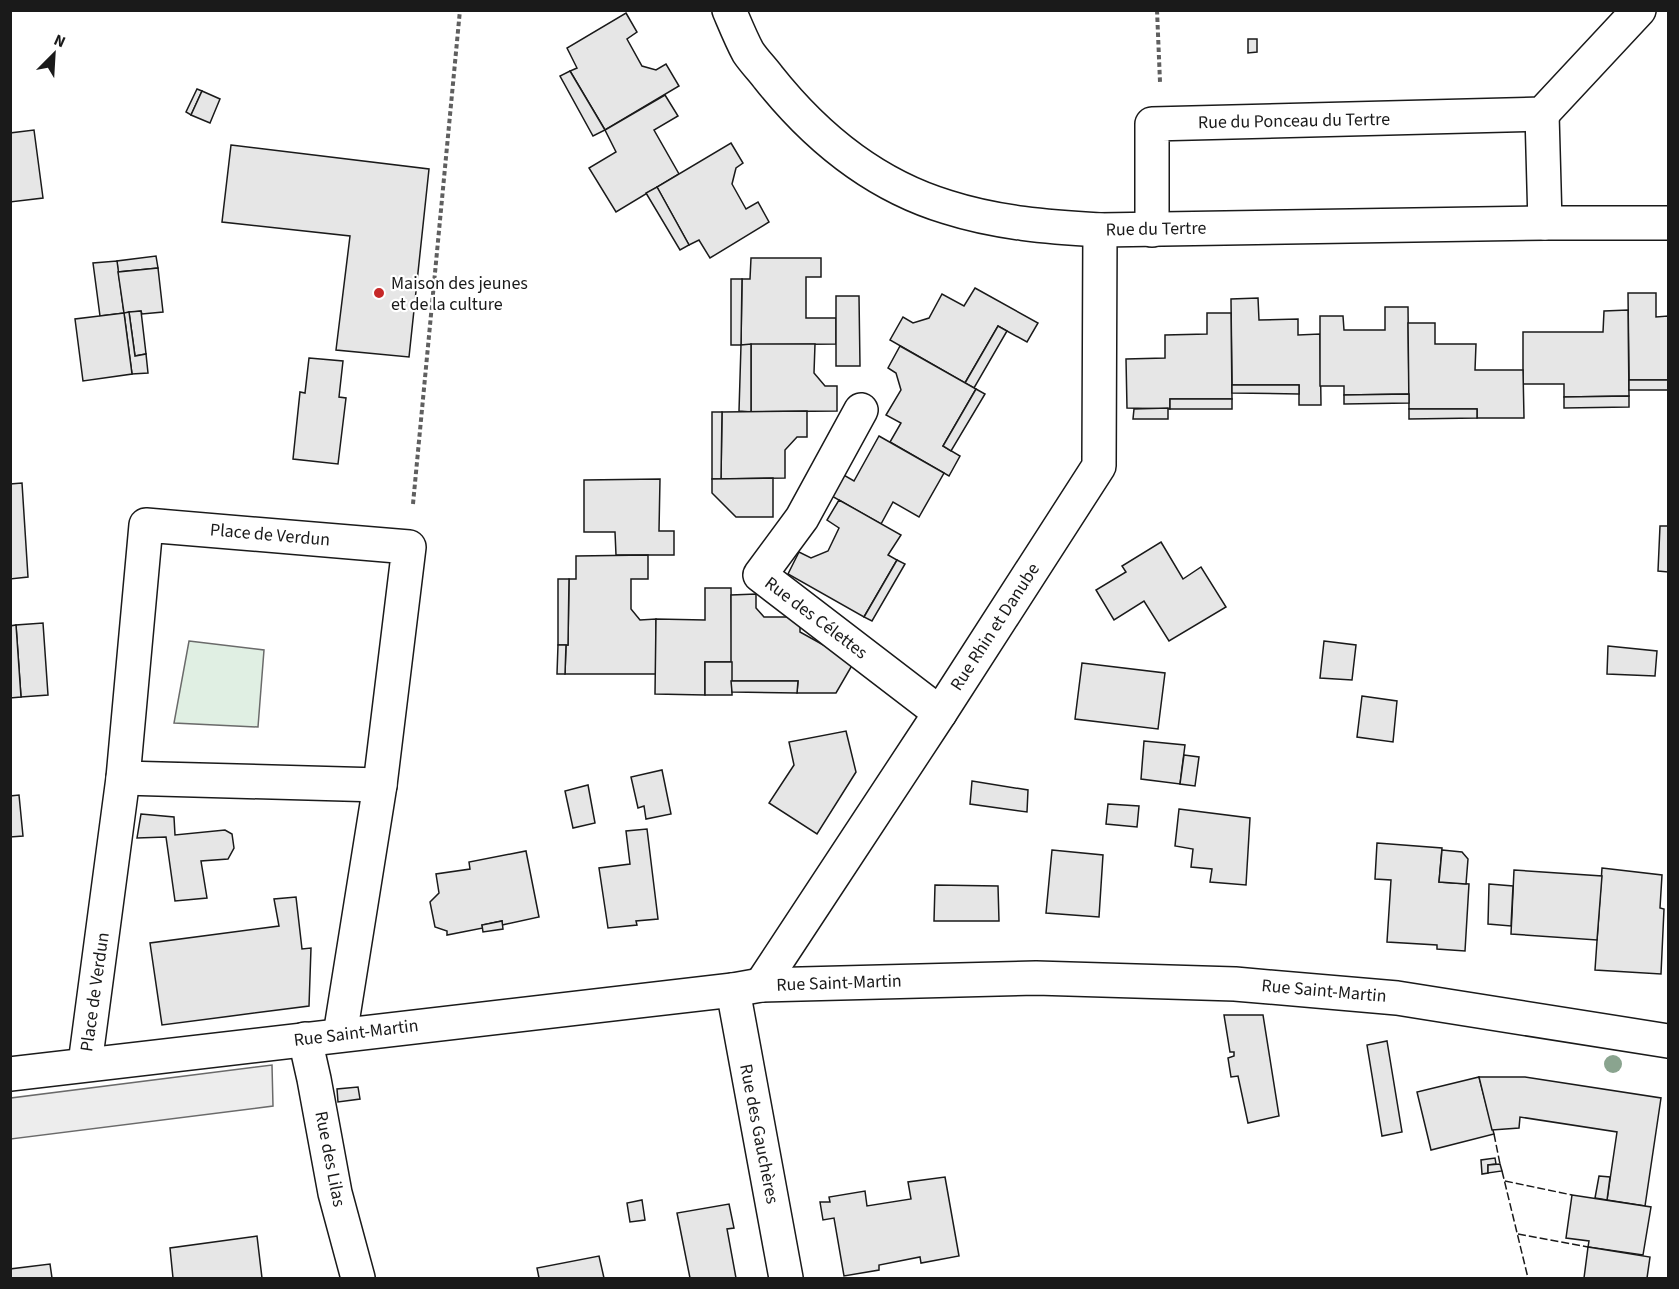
<svg xmlns="http://www.w3.org/2000/svg" width="1679" height="1289" font-family="'Source Sans 3',sans-serif">
  <style>
    .green { fill: #e0efe3; stroke: #6a6a6a; stroke-width: 1.5 }
    .parking { fill: #ededed; stroke: #6a6a6a; stroke-width: 1.5 }
    .building { fill: #e6e6e6; stroke: #1a1a1a; stroke-width: 1.5 }
    .lines { fill: none; stroke-linecap: round; stroke-linejoin: round }
    .minor-casing { stroke: #1a1a1a; stroke-width: 36 }
    .path { stroke: #5f5f5f; stroke-width: 4; stroke-dasharray: 4.5 3; stroke-linecap: butt }
    .minor { stroke: #fff; stroke-width: 33 }
    .fence { stroke: #1a1a1a; stroke-width: 1.5; stroke-dasharray: 8 3; stroke-linecap: butt }
    .tree { fill: #8aa48f }
    .poi-dot { fill: #c62828; stroke: #fff; stroke-width: 2 }
    .labels { text-anchor: middle; dominant-baseline: central; stroke-width: 4.5; stroke-linejoin: round; paint-order: stroke }
    .street-label { font-size: 18px; fill: #1a1a1a; stroke: #fff }
    .poi-label { font-size: 18px; fill: #1a1a1a; stroke: #fff; text-anchor: start }
  </style>
  <rect width="100%" height="100%" fill="#fff"/>
  <path class="green" d="M 189,641 L 264,650 L 258,727 L 174,723 Z"/>
  <path class="parking" d="M 272,1065 L 273,1106 L 11,1139 L 11,1098 Z"/>
  <g class="building">
    <path d="M 626,13 L 637,32 L 627,39 L 642,66 L 656,70 L 666,64 L 679,86 L 605,130 L 570,71 L 577,68 L 567,48 Z"/>
    <path d="M 1248,39 L 1257,39 L 1257,52 L 1248,53 Z"/>
    <path d="M 570,71 L 605,130 L 593,136 L 560,76 Z"/>
    <path d="M 197,89 L 202,91 L 191,115 L 186,112 Z"/>
    <path d="M 202,91 L 220,99 L 210,123 L 191,115 Z"/>
    <path d="M 665,95 L 678,116 L 654,130 L 679,174 L 616,212 L 589,168 L 616,152 L 605,130 Z"/>
    <path d="M 34,130 L 43,198 L 10,202 L 10,133 Z"/>
    <path d="M 731,143 L 743,163 L 736,168 L 732,184 L 746,209 L 758,202 L 769,222 L 710,258 L 699,240 L 689,245 L 657,187 Z"/>
    <path d="M 231,145 L 429,169 L 409,357 L 336,350 L 350,236 L 222,222 Z"/>
    <path d="M 657,187 L 689,245 L 680,250 L 646,193 Z"/>
    <path d="M 156,256 L 158,268 L 118,272 L 117,261 Z"/>
    <path d="M 751,258 L 821,258 L 821,277 L 806,277 L 806,318 L 836,318 L 836,344 L 741,345 L 742,279 L 750,279 Z"/>
    <path d="M 117,261 L 124,313 L 100,316 L 93,263 Z"/>
    <path d="M 158,268 L 163,312 L 142,314 L 141,311 L 124,313 L 118,272 Z"/>
    <path d="M 731,279 L 742,279 L 741,345 L 731,345 Z"/>
    <path d="M 975,288 L 1038,323 L 1027,342 L 998,326 L 965,383 L 890,340 L 903,317 L 913,323 L 929,318 L 942,294 L 964,306 Z"/>
    <path d="M 1628,293 L 1656,293 L 1656,317 L 1668,316 L 1668,380 L 1629,380 Z"/>
    <path d="M 836,296 L 859,296 L 860,366 L 836,366 Z"/>
    <path d="M 1258,298 L 1259,320 L 1298,319 L 1298,335 L 1320,334 L 1321,405 L 1299,405 L 1299,385 L 1232,385 L 1231,299 Z"/>
    <path d="M 1385,307 L 1408,307 L 1409,394 L 1344,395 L 1344,386 L 1320,386 L 1320,316 L 1343,316 L 1344,330 L 1385,330 Z"/>
    <path d="M 1628,310 L 1629,396 L 1564,397 L 1564,384 L 1523,384 L 1523,332 L 1603,332 L 1604,311 Z"/>
    <path d="M 141,311 L 146,354 L 135,356 L 129,312 Z"/>
    <path d="M 129,312 L 135,356 L 146,354 L 148,373 L 132,374 L 124,313 Z"/>
    <path d="M 124,313 L 132,374 L 83,381 L 75,319 Z"/>
    <path d="M 1207,313 L 1231,313 L 1232,399 L 1170,399 L 1170,409 L 1127,408 L 1126,359 L 1165,358 L 1165,335 L 1207,334 Z"/>
    <path d="M 1408,323 L 1435,323 L 1435,344 L 1476,344 L 1475,370 L 1523,370 L 1524,418 L 1477,418 L 1477,409 L 1409,409 Z"/>
    <path d="M 998,326 L 1007,331 L 974,388 L 965,383 Z"/>
    <path d="M 751,344 L 815,344 L 814,373 L 825,386 L 837,386 L 837,411 L 751,412 Z"/>
    <path d="M 751,344 L 751,412 L 739,411 L 741,345 Z"/>
    <path d="M 900,346 L 976,389 L 943,446 L 960,456 L 949,476 L 890,442 L 901,423 L 886,415 L 901,390 L 896,373 L 888,368 Z"/>
    <path d="M 309,358 L 343,361 L 339,397 L 346,398 L 338,464 L 293,459 L 300,392 L 305,393 Z"/>
    <rect x="1629" y="380" width="39" height="10"/>
    <path d="M 1232,385 L 1299,385 L 1299,394 L 1232,393 Z"/>
    <path d="M 976,389 L 985,394 L 951,451 L 943,446 Z"/>
    <path d="M 1409,394 L 1409,403 L 1344,404 L 1344,395 Z"/>
    <path d="M 1629,396 L 1629,407 L 1564,408 L 1564,397 Z"/>
    <rect x="1170" y="399" width="62" height="10"/>
    <path d="M 1168,408 L 1168,419 L 1133,419 L 1134,409 Z"/>
    <path d="M 1409,409 L 1477,409 L 1477,418 L 1409,419 Z"/>
    <path d="M 807,411 L 807,437 L 797,437 L 785,450 L 785,478 L 721,479 L 722,412 Z"/>
    <path d="M 712,412 L 722,412 L 721,479 L 712,479 Z"/>
    <path d="M 879,436 L 944,473 L 919,517 L 893,502 L 881,524 L 830,495 L 842,474 L 854,481 Z"/>
    <path d="M 773,478 L 773,517 L 736,517 L 712,493 L 712,479 Z"/>
    <path d="M 660,479 L 659,531 L 674,531 L 674,555 L 616,555 L 615,532 L 584,532 L 584,480 Z"/>
    <path d="M 22,483 L 28,577 L 10,579 L 10,484 Z"/>
    <path d="M 839,500 L 901,535 L 888,555 L 897,560 L 864,617 L 788,574 L 799,552 L 811,558 L 828,551 L 839,528 L 827,520 Z"/>
    <path d="M 1660,526 L 1668,526 L 1668,572 L 1658,571 Z"/>
    <path d="M 1161,542 L 1183,579 L 1201,567 L 1226,607 L 1169,641 L 1144,601 L 1114,620 L 1096,590 L 1126,572 L 1122,566 Z"/>
    <path d="M 648,555 L 648,579 L 631,579 L 631,609 L 640,620 L 656,619 L 656,674 L 565,674 L 566,645 L 568,645 L 569,579 L 576,579 L 576,556 Z"/>
    <path d="M 897,560 L 905,564 L 872,621 L 864,617 Z"/>
    <path d="M 558,579 L 569,579 L 568,645 L 558,645 Z"/>
    <path d="M 705,588 L 731,588 L 732,662 L 705,662 L 705,695 L 655,694 L 656,619 L 705,620 Z"/>
    <path d="M 756,594 L 756,608 L 764,617 L 800,617 L 800,632 L 854,662 L 836,693 L 797,693 L 798,681 L 731,681 L 731,595 Z"/>
    <path d="M 43,623 L 48,695 L 21,697 L 16,625 Z"/>
    <path d="M 16,625 L 21,697 L 10,698 L 10,626 Z"/>
    <path d="M 1324,641 L 1356,645 L 1352,680 L 1320,678 Z"/>
    <path d="M 558,645 L 566,645 L 565,674 L 557,674 Z"/>
    <path d="M 1608,646 L 1657,651 L 1655,676 L 1607,674 Z"/>
    <rect x="705" y="662" width="27" height="33"/>
    <path d="M 1082,663 L 1165,673 L 1158,729 L 1075,719 Z"/>
    <path d="M 731,681 L 798,681 L 797,693 L 732,692 Z"/>
    <path d="M 1362,696 L 1397,701 L 1393,742 L 1357,737 Z"/>
    <path d="M 846,731 L 856,772 L 817,834 L 769,803 L 794,765 L 789,742 Z"/>
    <path d="M 1144,741 L 1185,745 L 1180,784 L 1141,779 Z"/>
    <path d="M 1184,755 L 1199,757 L 1195,786 L 1180,784 Z"/>
    <path d="M 662,770 L 671,814 L 646,819 L 644,806 L 638,808 L 631,777 Z"/>
    <path d="M 972,781 L 1028,790 L 1027,812 L 970,804 Z"/>
    <path d="M 588,785 L 595,823 L 573,828 L 565,791 Z"/>
    <path d="M 19,795 L 23,836 L 10,837 L 10,796 Z"/>
    <path d="M 1108,804 L 1139,806 L 1137,827 L 1106,824 Z"/>
    <path d="M 1179,809 L 1250,818 L 1246,885 L 1210,882 L 1212,869 L 1191,867 L 1193,849 L 1175,846 Z"/>
    <path d="M 141,814 L 174,817 L 175,835 L 225,830 L 232,834 L 234,848 L 228,859 L 201,861 L 207,898 L 175,901 L 166,837 L 137,838 Z"/>
    <path d="M 647,829 L 658,919 L 636,921 L 637,925 L 608,928 L 599,868 L 630,864 L 626,831 Z"/>
    <path d="M 1377,843 L 1442,848 L 1439,882 L 1469,884 L 1465,951 L 1437,949 L 1437,945 L 1387,942 L 1391,880 L 1375,879 Z"/>
    <path d="M 1052,850 L 1103,855 L 1099,917 L 1046,913 Z"/>
    <path d="M 1442,850 L 1462,852 L 1468,859 L 1466,884 L 1439,882 Z"/>
    <path d="M 526,851 L 539,917 L 502,925 L 502,921 L 482,925 L 483,928 L 447,935 L 447,931 L 435,927 L 430,902 L 439,893 L 436,874 L 470,869 L 469,862 Z"/>
    <path d="M 1602,868 L 1662,875 L 1660,908 L 1664,909 L 1661,974 L 1595,970 Z"/>
    <path d="M 1514,870 L 1602,876 L 1597,940 L 1511,934 Z"/>
    <path d="M 1489,884 L 1513,886 L 1511,926 L 1488,924 Z"/>
    <path d="M 935,885 L 998,886 L 999,921 L 934,921 Z"/>
    <path d="M 296,897 L 302,949 L 311,948 L 309,1006 L 162,1025 L 150,943 L 279,926 L 274,899 Z"/>
    <path d="M 502,921 L 503,929 L 483,932 L 482,925 Z"/>
    <path d="M 1224,1015 L 1263,1015 L 1279,1116 L 1248,1123 L 1238,1076 L 1231,1077 L 1228,1058 L 1234,1056 L 1234,1052 L 1230,1052 Z"/>
    <path d="M 1387,1041 L 1402,1132 L 1382,1136 L 1367,1045 Z"/>
    <path d="M 1479,1077 L 1494,1134 L 1431,1150 L 1417,1092 Z"/>
    <path d="M 1479,1077 L 1525,1077 L 1661,1098 L 1645,1206 L 1607,1200 L 1617,1132 L 1520,1117 L 1519,1128 L 1492,1130 Z"/>
    <path d="M 358,1087 L 360,1099 L 338,1102 L 337,1089 Z"/>
    <path d="M 1495,1158 L 1496,1164 L 1488,1165 L 1488,1173 L 1482,1174 L 1481,1160 Z"/>
    <path d="M 1500,1164 L 1502,1171 L 1488,1173 L 1488,1165 Z"/>
    <path d="M 1599,1176 L 1610,1177 L 1607,1200 L 1595,1198 Z"/>
    <path d="M 945,1177 L 959,1256 L 921,1263 L 920,1257 L 879,1265 L 879,1270 L 844,1276 L 834,1218 L 823,1220 L 820,1202 L 830,1202 L 829,1197 L 865,1191 L 867,1206 L 911,1199 L 908,1182 Z"/>
    <path d="M 1572,1195 L 1651,1207 L 1643,1255 L 1588,1247 L 1589,1241 L 1566,1238 Z"/>
    <path d="M 642,1200 L 645,1220 L 630,1222 L 627,1203 Z"/>
    <path d="M 729,1204 L 734,1228 L 727,1229 L 736,1278 L 690,1278 L 677,1213 Z"/>
    <path d="M 257,1236 L 262,1278 L 173,1278 L 170,1248 Z"/>
    <path d="M 1588,1247 L 1650,1257 L 1647,1278 L 1584,1278 Z"/>
    <path d="M 599,1256 L 604,1278 L 539,1278 L 537,1268 Z"/>
    <path d="M 50,1264 L 52,1278 L 10,1278 L 10,1269 Z"/>
  </g>
  <g class="lines">
    <g class="minor-casing">
      <g id="minor">
        <path d="M 729,10 C 735,24 741,39 748,52 C 754,61 762,69 768,77 C 814,135 874,185 947,207 C 997,223 1048,227 1100,230 L 1545,223 L 1668,223"/>
        <path d="M 1542,114 L 1545,223"/>
        <path d="M 1152,230 L 1152,124 L 1542,114 L 1639,10"/>
        <path d="M 861,410 L 802,518 L 760,575 L 940,713"/>
        <path d="M 123,778 L 380,785"/>
        <path d="M 761,985 L 940,713 L 1099,466 L 1100,230"/>
        <path d="M 733,990 L 786,1278"/>
        <path d="M 305,1039 L 314,1079 L 335,1193 L 358,1278"/>
        <path d="M 85,1064 L 123,778 L 146,525 L 409,547 L 380,785 L 340,1035"/>
        <path d="M 10,1074 L 733,990 L 761,985 L 1036,978 L 1235,984 L 1397,998 L 1668,1041"/>
      </g>
    </g>
    <g class="path">
      <path d="M 1157,10 L 1160,82"/>
      <path d="M 413,504 L 460,10"/>
    </g>
    <use href="#minor" class="minor"/>
    <g class="fence">
      <path d="M 1494,1134 L 1500,1164"/>
      <path d="M 1502,1171 L 1528,1278"/>
      <path d="M 1505,1181 L 1572,1195"/>
      <path d="M 1518,1234 L 1588,1247"/>
    </g>
  </g>
  <circle class="tree" cx="1613" cy="1064" r="9"/>
  <circle class="poi-dot" cx="379" cy="293" r="6"/>
  <g class="labels">
    <g class="street-label">
      <text transform="translate(1294 121) rotate(-1)">Rue du Ponceau du Tertre</text>
      <text transform="translate(1156 229) rotate(-1)">Rue du Tertre</text>
      <text transform="translate(270 535) rotate(5)">Place de Verdun</text>
      <text transform="translate(816 618) rotate(37)">Rue des Célettes</text>
      <text transform="translate(995 627) rotate(-57)">Rue Rhin et Danube</text>
      <text transform="translate(839 983) rotate(-2)">Rue Saint-Martin</text>
      <text transform="translate(1324 991) rotate(5)">Rue Saint-Martin</text>
      <text transform="translate(95 992) rotate(-82)">Place de Verdun</text>
      <text transform="translate(356 1033) rotate(-7)">Rue Saint-Martin</text>
      <text transform="translate(759 1134) rotate(79)">Rue des Gauchères</text>
      <text transform="translate(330 1159) rotate(79)">Rue des Lilas</text>
    </g>
    <g class="poi-label">
      <text x="391" y="283">Maison des jeunes<tspan x="391" dy="21">et de la culture</tspan></text>
    </g>
  </g>
  <rect width="1679" height="1289" fill="none" stroke="#1a1a1a" stroke-width="24"/>
  <g transform="translate(54 54) rotate(24)" stroke="#ffffff" stroke-width="4.5" paint-order="stroke">
  <path d="M0-4.5L10 22L0 15L-10 22Z" fill="#1a1a1a"/>
  <text y="-9" font-size="16" font-weight="bold" text-anchor="middle" fill="#1a1a1a">N</text>
  </g>
</svg>
